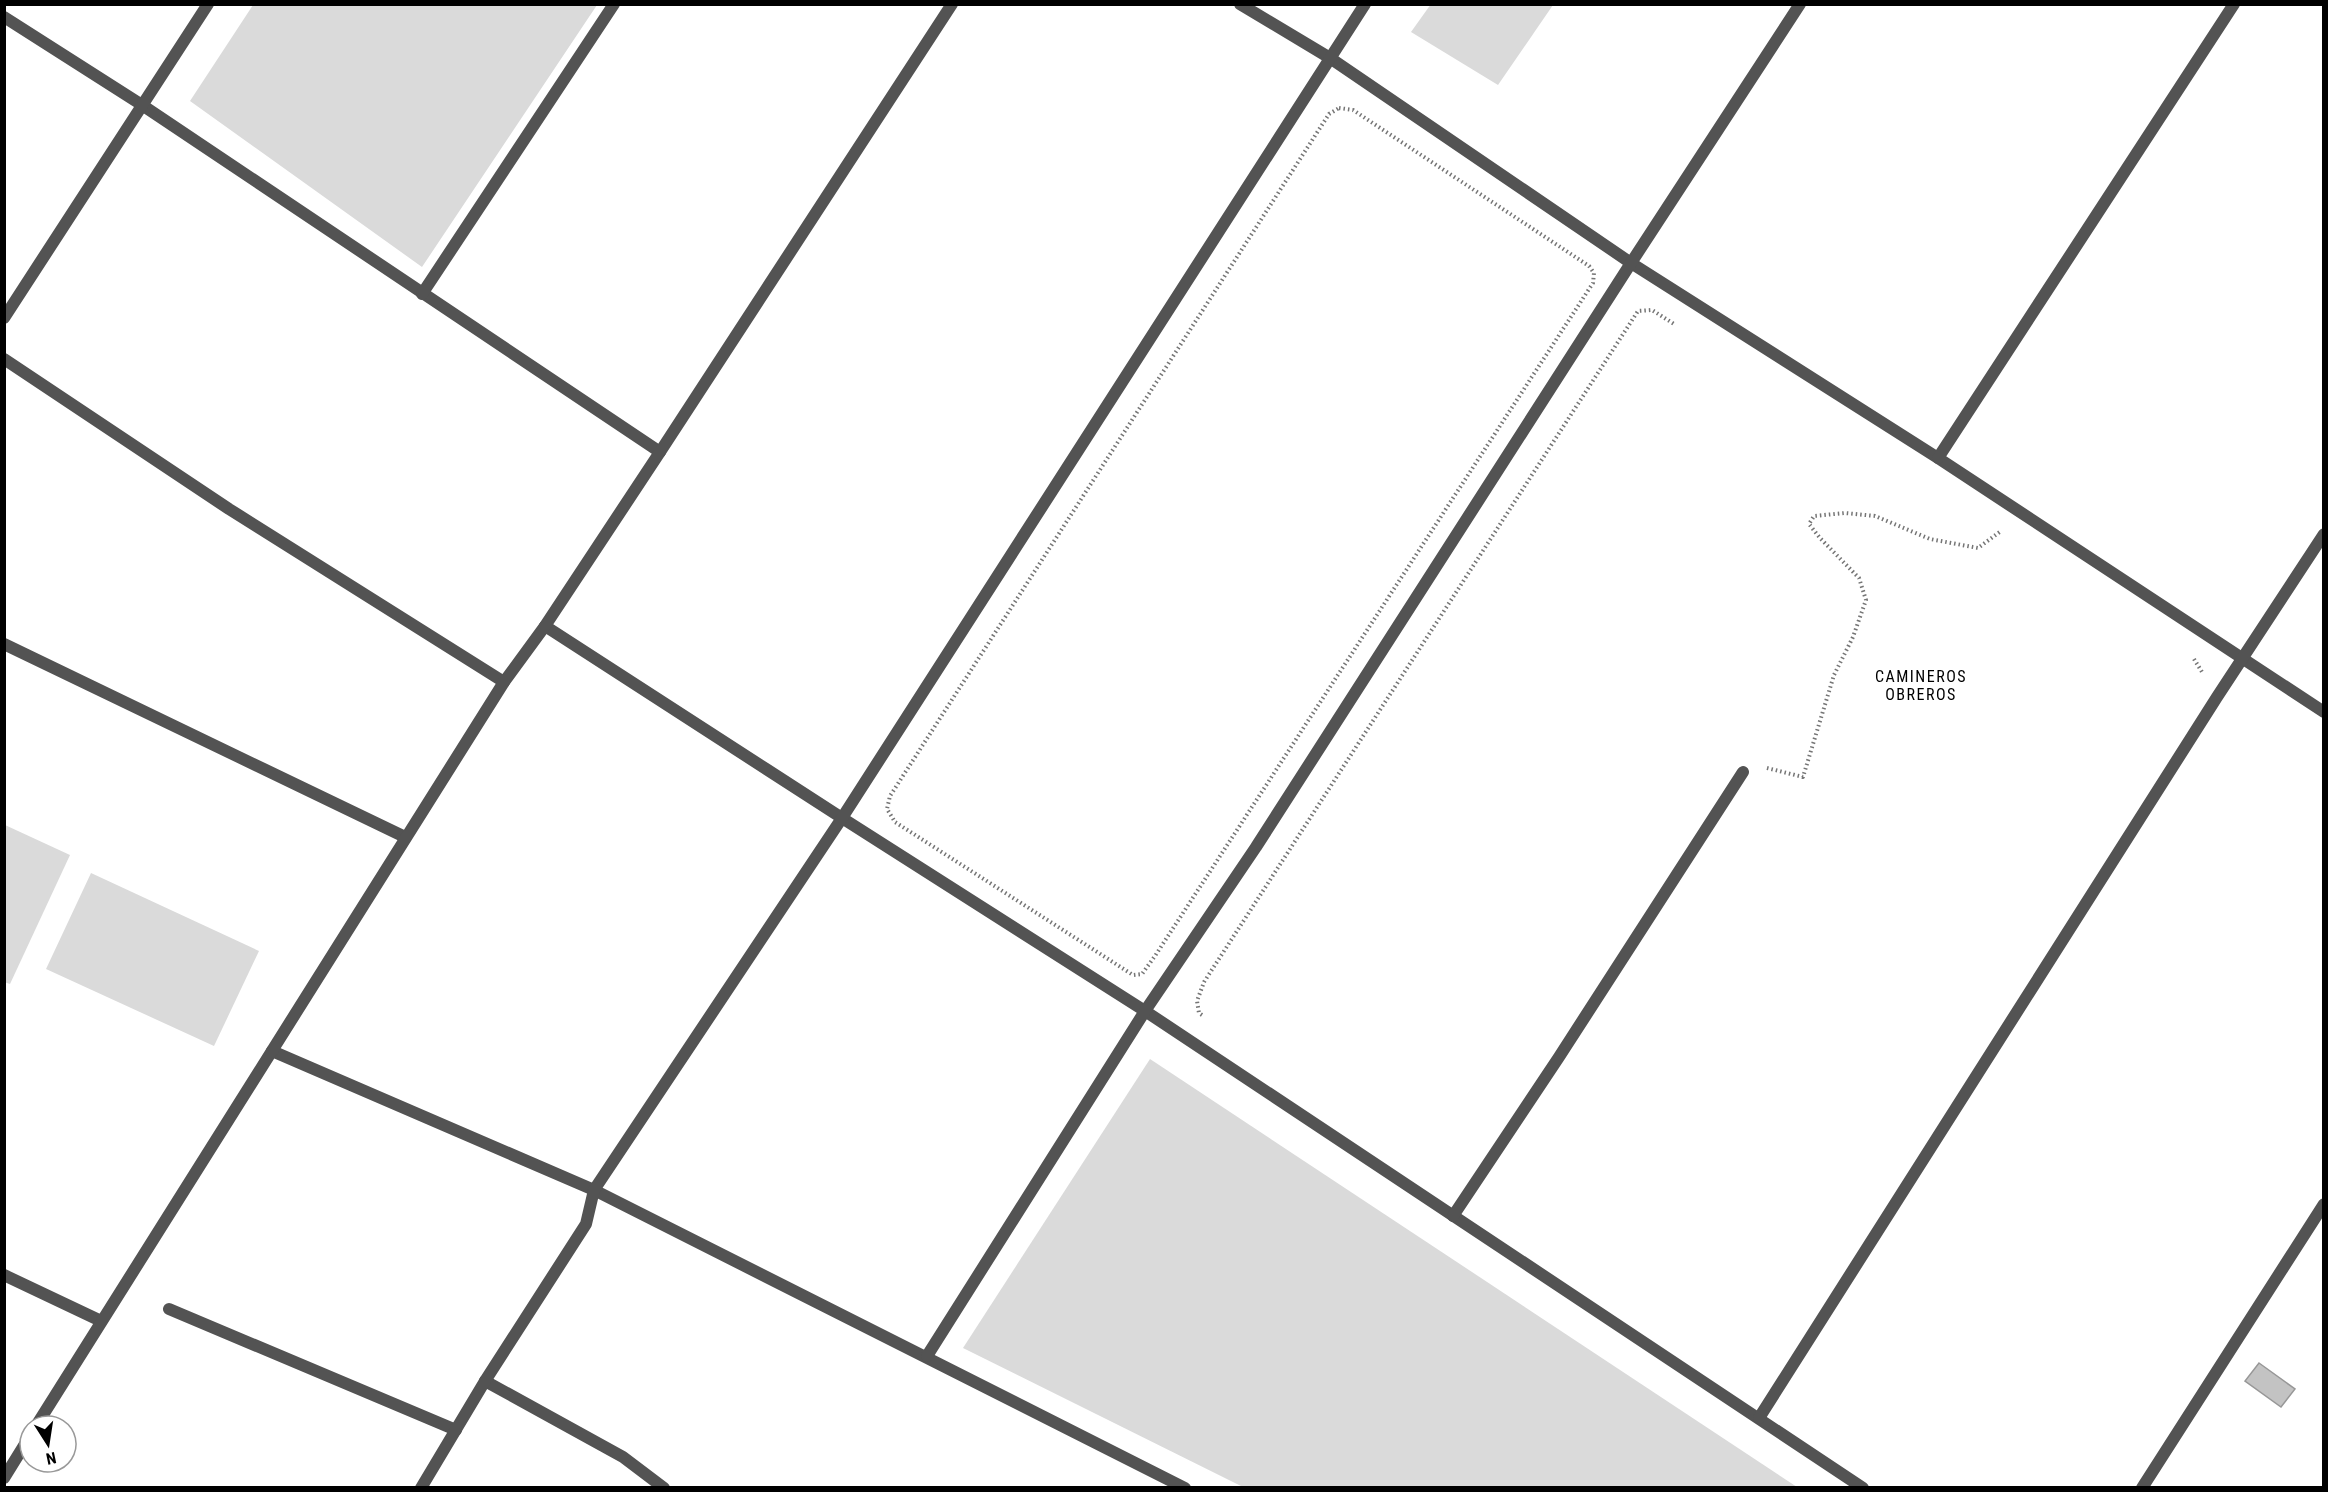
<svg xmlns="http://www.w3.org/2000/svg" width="2328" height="1492" font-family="'Roboto Condensed',sans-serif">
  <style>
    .green { fill: #dadada }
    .building { fill: #c3c3c3; stroke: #979797; stroke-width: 1.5 }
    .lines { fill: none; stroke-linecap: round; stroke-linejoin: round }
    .path { stroke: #757575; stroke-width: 4; stroke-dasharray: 1.5 3; stroke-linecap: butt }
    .street { stroke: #535353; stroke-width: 12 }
    .labels { text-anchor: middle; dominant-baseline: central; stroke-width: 5; stroke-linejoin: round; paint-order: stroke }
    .neighbourhood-label { font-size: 16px; letter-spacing: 1.5px; fill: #000; stroke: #fff }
  </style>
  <rect width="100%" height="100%" fill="#fff"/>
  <g class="green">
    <path d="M 1431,4 L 1553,4 L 1553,5 L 1498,85 L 1411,32 Z"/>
    <path d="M 253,5 L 253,4 L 597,5 L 422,267 L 190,101 Z"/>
    <path d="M 5,825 L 70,855 L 10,984 L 4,982 Z"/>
    <path d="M 91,873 L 259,951 L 214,1046 L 46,969 Z"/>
    <path d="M 1150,1059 L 1797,1487 L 1243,1487 L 963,1348 Z"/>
  </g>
  <path class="building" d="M 2259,1363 L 2295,1389 L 2281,1407 L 2245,1381 Z"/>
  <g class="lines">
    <g class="path">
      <path d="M 1339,108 L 1353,110 L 1589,266 L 1594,273 L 1593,283 L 1155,956 L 1142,974 L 1133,975 L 895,822 L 887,809 L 890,796 L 1329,114 Z"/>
      <path d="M 2194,659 L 2202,672"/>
      <path d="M 1767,768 L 1803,777 L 1834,675 L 1853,637 L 1866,600 L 1859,578 L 1820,538 L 1809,524 L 1814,516 L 1845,513 L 1875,516 L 1930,539 L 1978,548 L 2001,531"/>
      <path d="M 1202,1015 L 1199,1013 L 1197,1001 L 1204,982 L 1638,311 L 1652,310 L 1674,324"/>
    </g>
    <g class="street">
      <path d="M 1240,4 L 1330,58 L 1631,263 L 1938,458 L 2324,712"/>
      <path d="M 4,17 L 142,105 L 660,452"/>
      <path d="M 422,294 L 614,4"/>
      <path d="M 4,318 L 208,4"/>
      <path d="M 4,359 L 229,509 L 504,682"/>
      <path d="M 1938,458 L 2234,4"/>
      <path d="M 545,626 L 842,818 L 1145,1011 L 1863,1488"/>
      <path d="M 4,644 L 405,837"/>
      <path d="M 272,1051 L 594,1190 L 1185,1488"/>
      <path d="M 1453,1216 L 1559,1057 L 1743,772"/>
      <path d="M 4,1275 L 101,1321"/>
      <path d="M 169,1309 L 456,1430"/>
      <path d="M 927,1356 L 1145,1011 L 1256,847 L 1631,263 L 1800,4"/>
      <path d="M 485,1381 L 623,1457 L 664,1488"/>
      <path d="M 1759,1418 L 2217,697 L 2324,534"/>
      <path d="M 36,1426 L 504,682 L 545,626 L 660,452 L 952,4"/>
      <path d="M 4,1478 L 30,1436"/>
      <path d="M 421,1488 L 485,1381 L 586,1224 L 594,1190 L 842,818 L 1365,4"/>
      <path d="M 2142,1488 L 2324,1204"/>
    </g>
  </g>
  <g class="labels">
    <g class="neighbourhood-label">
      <text x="1921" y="676">CAMINEROS<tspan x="1921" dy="18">OBREROS</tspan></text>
    </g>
  </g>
  <rect width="2328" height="1492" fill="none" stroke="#000000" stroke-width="12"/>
  <g transform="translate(48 1444) rotate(168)"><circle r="28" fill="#ffffff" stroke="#999999" stroke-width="1.5"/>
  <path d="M0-4.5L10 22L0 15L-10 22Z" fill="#000000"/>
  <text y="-9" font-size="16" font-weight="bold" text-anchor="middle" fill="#000000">N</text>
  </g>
</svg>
